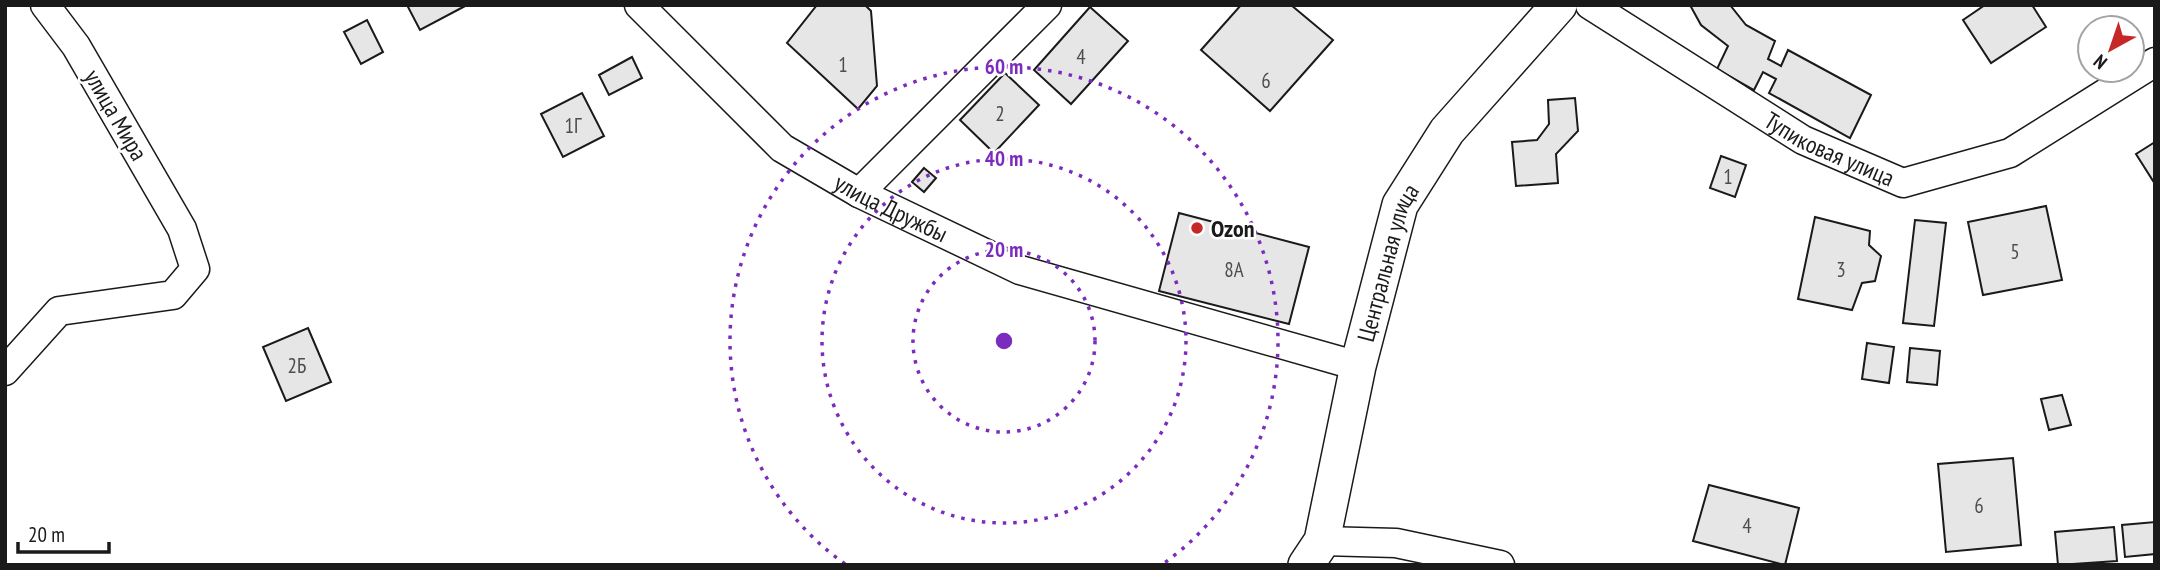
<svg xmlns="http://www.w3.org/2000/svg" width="2160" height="570" font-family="'PT Sans Narrow',sans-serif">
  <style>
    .building { fill: #e6e6e6; stroke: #1a1a1a; stroke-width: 2 }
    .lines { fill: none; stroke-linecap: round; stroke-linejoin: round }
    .minor-casing { stroke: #1a1a1a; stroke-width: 31 }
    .tertiary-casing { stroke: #1a1a1a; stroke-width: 38 }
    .minor { stroke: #fff; stroke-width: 28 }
    .tertiary { stroke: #fff; stroke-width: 35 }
    .ring { fill: none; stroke: #7b2cbf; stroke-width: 3.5; stroke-dasharray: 3.5 7 }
    .poi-dot { fill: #c62828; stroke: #fff; stroke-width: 2.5 }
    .labels { text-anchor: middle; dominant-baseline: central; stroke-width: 5; stroke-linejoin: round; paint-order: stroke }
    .number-label { font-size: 21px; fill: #4d4d4d }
    .street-label { font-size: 24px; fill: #1a1a1a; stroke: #fff }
    .poi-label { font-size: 24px; font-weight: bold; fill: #1a1a1a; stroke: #fff; text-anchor: start }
    .centre { fill: #7b2cbf; stroke: #fff; stroke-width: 3.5 }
    .ring-label { font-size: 21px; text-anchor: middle; font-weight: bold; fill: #7b2cbf; stroke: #fff; stroke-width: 5; stroke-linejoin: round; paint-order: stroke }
  </style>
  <rect width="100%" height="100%" fill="#fff"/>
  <g class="building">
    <path d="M 407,5 L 467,5 L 420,30 Z"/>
    <path d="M 817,5 L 865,5 L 871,11 L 877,86 L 858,109 L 787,43 Z"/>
    <path d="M 1241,5 L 1291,5 L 1333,40 L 1270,111 L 1201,50 Z"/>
    <path d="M 1690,5 L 1730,5 L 1746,25 L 1775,41 L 1768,59 L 1781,66 L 1788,50 L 1871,95 L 1850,138 L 1769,93 L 1776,79 L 1763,72 L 1754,90 L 1717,69 L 1728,46 L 1701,25 Z"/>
    <path d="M 1985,5 L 2032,5 L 2046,27 L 1991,63 L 1963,20 Z"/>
    <path d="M 1090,7 L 1128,41 L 1071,104 L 1034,70 Z"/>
    <path d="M 367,20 L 383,52 L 361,64 L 344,32 Z"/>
    <path d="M 632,57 L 642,78 L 609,95 L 599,75 Z"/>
    <path d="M 1005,73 L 1039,105 L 994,153 L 960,120 Z"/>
    <path d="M 582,93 L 604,136 L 563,157 L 541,114 Z"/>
    <path d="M 1575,98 L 1578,131 L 1556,154 L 1558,183 L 1516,186 L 1512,142 L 1537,140 L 1549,124 L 1548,100 Z"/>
    <path d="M 2155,142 L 2155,184 L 2136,154 Z"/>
    <path d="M 1721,156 L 1746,165 L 1735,197 L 1710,188 Z"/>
    <path d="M 924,168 L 936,178 L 924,192 L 912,182 Z"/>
    <path d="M 2046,206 L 2062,280 L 1983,295 L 1968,222 Z"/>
    <path d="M 1179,213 L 1309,247 L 1289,324 L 1159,291 Z"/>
    <path d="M 1815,217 L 1870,231 L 1869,245 L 1881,256 L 1875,281 L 1862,283 L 1852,310 L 1798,299 Z"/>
    <path d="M 1915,220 L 1946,223 L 1934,326 L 1903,323 Z"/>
    <path d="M 308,328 L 331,382 L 286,401 L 263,347 Z"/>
    <path d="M 1867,343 L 1894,347 L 1889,383 L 1862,379 Z"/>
    <path d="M 1910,348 L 1940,351 L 1937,385 L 1907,382 Z"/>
    <path d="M 2062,395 L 2071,425 L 2049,430 L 2041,399 Z"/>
    <path d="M 2013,458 L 2021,545 L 1946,552 L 1938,464 Z"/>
    <path d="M 1709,485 L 1799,508 L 1785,565 L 1693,541 Z"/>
    <path d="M 2155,522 L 2155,554 L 2125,557 L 2122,525 Z"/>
    <path d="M 2114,527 L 2117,561 L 2058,565 L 2055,532 Z"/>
  </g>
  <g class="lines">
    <g class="minor-casing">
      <g id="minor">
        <path id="s1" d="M 639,5 L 782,148 L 859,193 L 1020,270 L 1358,366"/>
        <path id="s2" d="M 1590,5 L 1803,140 L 1903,183 L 2010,153 L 2155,62"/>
        <path d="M 859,193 L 1047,5"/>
        <path d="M 5,371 L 59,311 L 173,295 L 195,269 L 182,229 L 76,46 L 45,5"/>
        <path d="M 1322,541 L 1396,543 L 1500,565"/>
      </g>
    </g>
    <g class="tertiary-casing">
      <g id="tertiary">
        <path id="s3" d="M 1306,565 L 1322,541 L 1358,366 L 1400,205 L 1447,131 L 1559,5"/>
      </g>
    </g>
    <use href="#minor" class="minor"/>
    <use href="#tertiary" class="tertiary"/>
  </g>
  <g class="ring">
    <circle cx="1004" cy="341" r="91"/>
    <circle cx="1004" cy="341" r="182"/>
    <path d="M845 564A274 274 0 1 1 1163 564"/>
  </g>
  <circle class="poi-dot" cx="1197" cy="228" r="7"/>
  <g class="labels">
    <g class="number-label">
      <text x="1081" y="56">4</text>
      <text x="843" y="64">1</text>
      <text x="1266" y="80">6</text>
      <text x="1000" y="113">2</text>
      <text x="573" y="125">1Г</text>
      <text x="1728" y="176">1</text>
      <text x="2015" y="251">5</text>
      <text x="1234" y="269">8А</text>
      <text x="1841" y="269">3</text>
      <text x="297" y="365">2Б</text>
      <text x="1979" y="505">6</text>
      <text x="1747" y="525">4</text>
    </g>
    <g class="street-label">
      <text transform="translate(116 115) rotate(60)">улица Мира</text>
      <text stroke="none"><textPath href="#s2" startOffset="280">Тупиковая улица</textPath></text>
      <text stroke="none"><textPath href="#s1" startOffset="327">улица Дружбы</textPath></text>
      <text stroke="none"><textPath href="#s3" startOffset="315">Центральная улица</textPath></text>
    </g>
    <g class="poi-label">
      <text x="1211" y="228">Ozon</text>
    </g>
  </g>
  <circle cx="1004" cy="341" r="10" class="centre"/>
  <g class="ring-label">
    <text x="1004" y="74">60 m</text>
    <text x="1004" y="166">40 m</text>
    <text x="1004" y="257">20 m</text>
  </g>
  <rect width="2160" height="570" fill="none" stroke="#1a1a1a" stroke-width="14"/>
  <g transform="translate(2111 49) rotate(220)"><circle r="33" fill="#ffffff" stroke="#a3a3a3" stroke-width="2"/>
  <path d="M0-5L12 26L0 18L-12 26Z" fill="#c62828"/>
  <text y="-10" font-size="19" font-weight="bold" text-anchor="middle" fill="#1a1a1a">N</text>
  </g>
  <path d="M18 542v10h91v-10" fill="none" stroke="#1a1a1a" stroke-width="3.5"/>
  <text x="28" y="542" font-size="21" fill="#1a1a1a" stroke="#ffffff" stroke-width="5" paint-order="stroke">20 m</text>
</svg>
